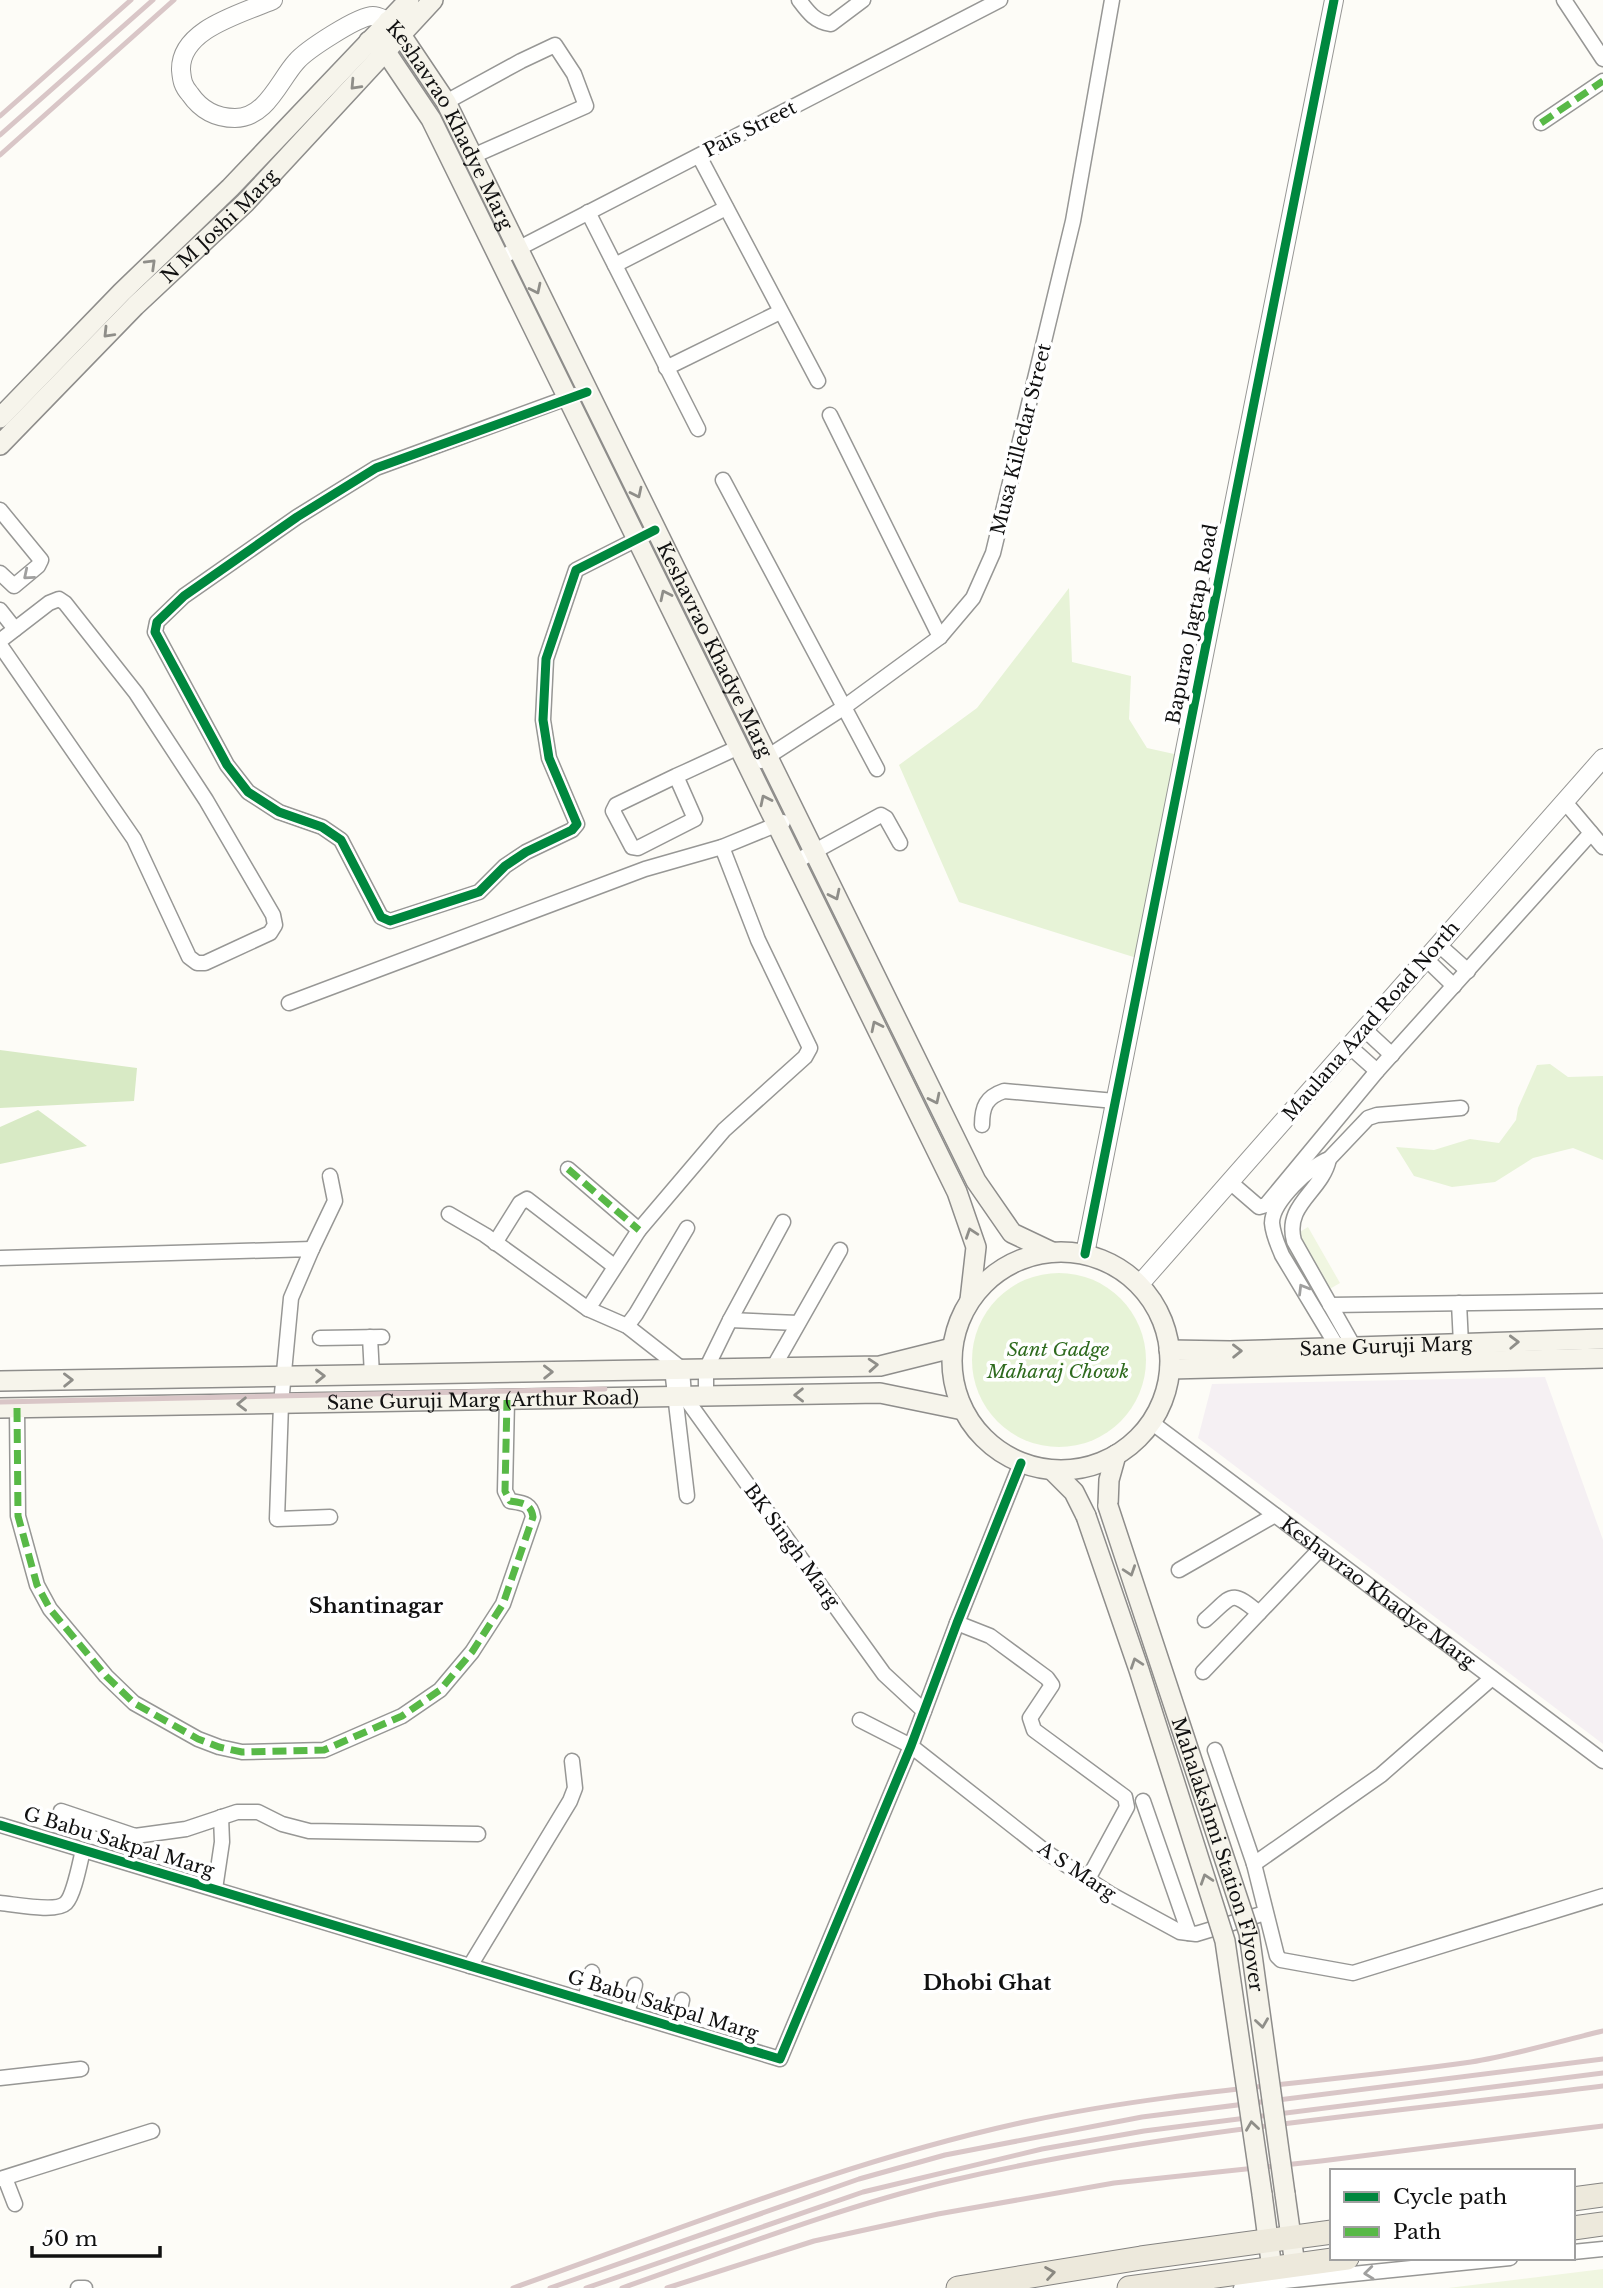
<svg xmlns="http://www.w3.org/2000/svg" width="1603" height="2288" font-family="'Libre Baskerville',serif">
  <style>
    .industrial { fill: #f5f0f3 }
    .green { fill: #e7f3d7 }
    .forest { fill: #d8eac5 }
    .pitch { fill: #f0f6e1 }
    .lines { fill: none; stroke-linecap: round; stroke-linejoin: round }
    .minor-casing { stroke: #979795; stroke-width: 17 }
    .tertiary-casing { stroke: #979795; stroke-width: 20 }
    .secondary-casing { stroke: #8e8d8b; stroke-width: 22 }
    .primary-casing { stroke: #858482; stroke-width: 25 }
    .minor { stroke: #fffffe; stroke-width: 14 }
    .tertiary { stroke: #fffffe; stroke-width: 18 }
    .secondary { stroke: #f6f4eb; stroke-width: 19 }
    .primary { stroke: #ede9dc; stroke-width: 23 }
    .rail { stroke: #d9c6c7; stroke-width: 5 }
    .secondary-bridge-casing { stroke: #8e8d8b; stroke-width: 22; stroke-linecap: butt }
    .secondary-bridge { stroke: #f6f4eb; stroke-width: 19 }
    .quiet { stroke: #58b947; stroke-width: 7; stroke-dasharray: 14 7; stroke-linecap: butt }
    .cycleway-casing { stroke: #fff; stroke-width: 13 }
    .cycleway { stroke: #00873e; stroke-width: 9 }
    .oneway { stroke: #8f8e89 }
    .oneway2 { stroke: #a0a09f }
    .oneway3 { stroke: #8a8881 }
    .labels { text-anchor: middle; dominant-baseline: central; stroke-width: 7; stroke-linejoin: round; paint-order: stroke }
    .street-label { font-size: 19px; fill: #111; stroke: #fff }
    .park-label { font-size: 19px; font-style: italic; fill: #2f6b1f; stroke: #fff }
    .neighbourhood-label { font-size: 21px; font-weight: bold; fill: #111; stroke: #fff }
  </style>
  <rect width="100%" height="100%" fill="#fdfcf7"/>
  <path class="industrial" d="M 1545,1377 L 1603,1540 L 1603,1744 L 1198,1438 L 1212,1384 Z"/>
  <g class="green">
    <path d="M 1069,588 L 1072,662 L 1131,676 L 1129,719 L 1147,748 L 1183,756 L 1143,960 L 959,902 L 899,765 L 977,708 Z"/>
    <path d="M 1550,1064 L 1568,1077 L 1603,1076 L 1603,1160 L 1573,1148 L 1533,1158 L 1495,1182 L 1452,1187 L 1414,1176 L 1396,1147 L 1434,1150 L 1470,1139 L 1499,1143 L 1516,1120 L 1518,1108 L 1537,1065 Z"/>
    <circle cx="1059" cy="1360" r="87"/>
  </g>
  <g class="forest">
    <path d="M 0,1050 L 137,1068 L 134,1101 L 0,1108 Z"/>
    <path d="M 38,1110 L 87,1146 L 0,1164 L 0,1127 Z"/>
  </g>
  <g class="pitch">
    <path d="M 1308,1227 L 1340,1283 L 1314,1298 L 1282,1243 Z"/>
    <path d="M 1603,2269 L 1603,2288 L 1448,2288 Z"/>
  </g>
  <g class="lines">
    <g class="minor-casing">
      <g id="minor">
        <path d="M 799,0 C 808,12 815,22 831,24 L 863,0"/>
        <path d="M 1564,0 L 1603,59"/>
        <path d="M 446,102 L 521,61 L 555,45 L 574,74 L 586,106 L 473,156"/>
        <path d="M 1541,123 L 1603,81"/>
        <path d="M 699,156 L 818,381"/>
        <path d="M 588,212 L 698,429"/>
        <path d="M 500,258 L 1000,0"/>
        <path d="M 615,265 L 726,208"/>
        <path d="M 666,368 L 780,312"/>
        <path d="M 575,395 L 376,468 L 297,517 L 184,596 L 157,622 L 155,632 L 227,765 L 248,792 L 279,812 L 322,827 L 341,840 L 381,917 L 390,921 L 479,892 L 505,866 L 526,852 L 572,830 L 577,824 L 549,758 L 543,720 L 546,659 L 576,570 L 655,530"/>
        <path d="M 830,415 L 940,637"/>
        <path d="M 723,480 L 877,769"/>
        <path d="M 0,510 L 41,560 L 38,566 L 14,586 L 0,573"/>
        <path d="M 0,610 L 15,629"/>
        <path d="M 0,644 L 1,640 L 49,603 L 59,599 L 65,603 L 136,693 L 206,800 L 273,915 L 275,925 L 270,933 L 205,963 L 197,963 L 189,957 L 134,839 L 0,645"/>
        <path d="M 761,761 L 843,708 L 940,637 L 973,598 L 993,553 L 1073,221 L 1112,0"/>
        <path d="M 676,776 L 695,819 L 638,848 L 632,847 L 613,811 L 616,805 L 676,776 L 685,772 L 739,747"/>
        <path d="M 1565,802 L 1603,847"/>
        <path d="M 722,847 L 758,940 L 810,1048 L 805,1057 L 724,1130 L 639,1230 L 588,1309 L 627,1326 L 682,1369 L 684,1396 L 884,1674 L 924,1711"/>
        <path d="M 795,862 L 881,815 L 886,818 L 900,843"/>
        <path d="M 1439,945 L 1468,971"/>
        <path d="M 1426,959 L 1454,986"/>
        <path d="M 289,1003 L 645,869 L 722,847 L 783,822"/>
        <path d="M 1364,1029 L 1392,1055"/>
        <path d="M 1349,1046 L 1377,1071"/>
        <path d="M 982,1125 C 982,1107 986,1097 1004,1091 L 1115,1101"/>
        <path d="M 1329,1159 L 1368,1118 L 1377,1115 L 1461,1108"/>
        <path d="M 568,1169 L 639,1230"/>
        <path d="M 1230,1182 L 1259,1207 L 1266,1205 L 1377,1071 L 1591,833"/>
        <path d="M 449,1214 L 485,1235 L 588,1309"/>
        <path d="M 495,1243 L 520,1203 L 527,1199 L 614,1266"/>
        <path d="M 312,1249 L 335,1201 L 330,1176"/>
        <path d="M 0,1258 L 312,1249 L 291,1298 L 281,1404 L 277,1519 L 330,1517"/>
        <path d="M 1459,1303 L 1461,1344"/>
        <path d="M 1330,1305 L 1603,1301"/>
        <path d="M 730,1320 L 798,1323"/>
        <path d="M 627,1326 L 636,1314 L 687,1228"/>
        <path d="M 370,1337 L 372,1375"/>
        <path d="M 320,1338 L 382,1337"/>
        <path d="M 1338,1348 L 1282,1255 C 1278,1245 1273,1235 1272,1223 C 1272,1202 1310,1166 1329,1159 C 1322,1192 1284,1204 1294,1241 L 1354,1347"/>
        <path d="M 773,1368 L 840,1250"/>
        <path d="M 672,1369 L 687,1496"/>
        <path d="M 706,1396 L 706,1369 L 730,1320 L 783,1222"/>
        <path d="M 17,1408 L 18,1516 L 37,1585 L 50,1609 L 106,1676 L 134,1703 L 198,1739 L 219,1747 L 242,1752 L 324,1750 L 402,1716 L 440,1690 L 472,1652 L 503,1604 L 533,1517 C 531,1503 522,1503 510,1501 L 505,1491 L 507,1400"/>
        <path id="s1" d="M 1151,1422 L 1603,1761"/>
        <path d="M 1179,1570 L 1275,1515"/>
        <path d="M 1205,1620 C 1233,1596 1229,1588 1259,1613"/>
        <path d="M 957,1623 L 990,1636 L 1047,1678 L 1052,1685 L 1030,1718 L 1034,1730 L 1125,1797 L 1127,1807 L 1088,1879"/>
        <path d="M 1203,1672 L 1320,1549"/>
        <path d="M 860,1720 L 911,1746 L 1046,1852 L 1112,1895 L 1180,1932 L 1196,1934 L 1265,1913"/>
        <path d="M 1215,1750 L 1254,1864 L 1381,1775 L 1492,1678"/>
        <path d="M 1143,1801 L 1189,1933"/>
        <path d="M 61,1811 L 135,1836 L 186,1829 L 237,1812 L 258,1812 L 282,1824 L 309,1831 L 478,1834"/>
        <path d="M 0,1825 L 780,2059 L 911,1746 L 957,1623 L 1021,1463"/>
        <path d="M 129,1863 L 135,1836"/>
        <path d="M 1254,1864 L 1277,1956 L 1281,1960 L 1353,1973 L 1603,1896"/>
        <path d="M 215,1889 L 222,1842 L 221,1817"/>
        <path d="M 0,1903 C 14,1904 56,1913 66,1903 C 74,1895 80,1862 83,1850"/>
        <path d="M 470,1966 L 570,1801 L 575,1788 L 572,1761"/>
        <path d="M 585,2000 L 592,1972"/>
        <path d="M 627,2013 L 635,1985"/>
        <path d="M 676,2027 L 682,2000"/>
        <path d="M 0,2078 L 81,2069"/>
        <path d="M 5,2178 L 15,2204"/>
        <path d="M 0,2179 L 152,2131"/>
        <path d="M 1573,2252 L 1603,2249"/>
        <path d="M 78,2288 L 85,2288"/>
        <path d="M 1241,2288 L 1284,2281 L 1510,2258"/>
      </g>
    </g>
    <g class="tertiary-casing">
      <g id="tertiary">
        <path d="M 273,0 C 241,14 180,29 181,70 C 182,81 183,86 190,94 C 201,110 216,118 235,118 C 266,118 279,81 296,62 C 306,50 358,16 373,16 C 378,16 383,19 388,21"/>
        <path d="M 1085,1254 L 1334,0"/>
        <path d="M 1139,1285 L 1603,758"/>
      </g>
    </g>
    <g class="secondary-casing">
      <g id="secondary">
        <path id="s2" d="M 388,21 L 401,35 L 446,102 L 976,1181 L 1012,1233 L 1052,1252"/>
        <path d="M 369,41 L 386,52 L 431,119 L 957,1192 L 976,1247 L 970,1300"/>
        <path d="M 0,418 L 122,292 L 230,188 L 409,0"/>
        <path id="s3" d="M 0,445 L 135,306 L 245,203 L 433,0"/>
        <circle cx="1061" cy="1361" r="109"/>
        <path id="s4" d="M 1169,1350 L 1230,1351 L 1603,1339"/>
        <path d="M 1170,1369 L 1603,1358"/>
        <path d="M 0,1381 L 880,1366 L 952,1348"/>
        <path id="s5" d="M 0,1408 L 880,1393 L 963,1410"/>
        <path d="M 1052,1470 L 1074,1492 L 1086,1516"/>
        <path d="M 1108,1506 L 1109,1480 L 1116,1455"/>
        <path d="M 1262,2194 L 1272,2269"/>
        <path d="M 1285,2194 L 1295,2265"/>
      </g>
    </g>
    <g class="primary-casing">
      <g id="primary">
        <path d="M 1573,2199 L 1603,2195"/>
        <path d="M 1573,2228 L 1603,2224"/>
        <path d="M 958,2288 L 1141,2258 L 1332,2232"/>
        <path d="M 1129,2288 L 1347,2258"/>
      </g>
    </g>
    <use href="#minor" class="minor"/>
    <use href="#tertiary" class="tertiary"/>
    <use href="#secondary" class="secondary"/>
    <use href="#primary" class="primary"/>
    <g class="rail">
      <path d="M 0,116 L 131,0"/>
      <path d="M 0,135 L 153,0"/>
      <path d="M 0,155 L 174,0"/>
      <path d="M 0,1402 L 605,1389"/>
      <path d="M 513,2288 C 683,2228 852,2159 1029,2121 C 1174,2090 1324,2083 1471,2062 C 1515,2055 1560,2041 1603,2031"/>
      <path d="M 550,2288 L 859,2179 L 945,2155 L 1142,2117 L 1603,2059"/>
      <path d="M 586,2288 L 863,2192 L 1042,2149 L 1144,2131 L 1603,2073"/>
      <path d="M 622,2288 C 730,2250 837,2208 949,2181 C 1163,2131 1385,2113 1603,2086"/>
      <path d="M 667,2288 L 814,2241 L 938,2214 L 1114,2183 L 1321,2161 L 1603,2126"/>
    </g>
    <g class="secondary-bridge-casing">
      <g id="secondary-bridge">
        <path id="s6" d="M 1108,1506 L 1249,1933 L 1285,2194"/>
        <path d="M 1086,1516 L 1139,1670 L 1225,1941 L 1262,2194"/>
      </g>
    </g>
    <use href="#secondary-bridge" class="secondary-bridge"/>
    <g class="quiet">
      <path d="M 1541,123 L 1603,81"/>
      <path d="M 568,1169 L 639,1230"/>
      <path d="M 17,1408 L 18,1516 L 37,1585 L 50,1609 L 106,1676 L 134,1703 L 198,1739 L 219,1747 L 242,1752 L 324,1750 L 402,1716 L 440,1690 L 472,1652 L 503,1604 L 533,1517 C 531,1503 522,1503 510,1501 L 505,1491 L 507,1400"/>
    </g>
    <g class="cycleway-casing">
      <g id="cycleway">
        <path d="M 587,392 L 376,468 L 297,517 L 184,596 L 157,622 L 155,632 L 227,765 L 248,792 L 279,812 L 322,827 L 341,840 L 381,917 L 390,921 L 479,892 L 505,866 L 526,852 L 572,830 L 577,824 L 549,758 L 543,720 L 546,659 L 576,570 L 655,530"/>
        <path d="M 1085,1254 L 1334,0"/>
        <path d="M 0,1825 L 780,2059 L 911,1746 L 957,1623 L 1021,1463"/>
      </g>
    </g>
    <use href="#cycleway" class="cycleway"/>
  </g>
  <defs><path id="oneway-chevron" d="M-2-3.5L2.5 0L-2 3.5" fill="none" stroke-width="1.6" stroke-linecap="round" stroke-linejoin="round" transform="scale(1.75)"/></defs>
  <g class="oneway">
    <use href="#oneway-chevron" transform="translate(355 85) rotate(133)"/>
    <use href="#oneway-chevron" transform="translate(151 264) rotate(-44)"/>
    <use href="#oneway-chevron" transform="translate(536 289) rotate(64)"/>
    <use href="#oneway-chevron" transform="translate(108 333) rotate(134)"/>
    <use href="#oneway-chevron" transform="translate(637 493) rotate(64)"/>
    <use href="#oneway-chevron" transform="translate(665 595) rotate(-116)"/>
    <use href="#oneway-chevron" transform="translate(765 800) rotate(-116)"/>
    <use href="#oneway-chevron" transform="translate(835 895) rotate(64)"/>
    <use href="#oneway-chevron" transform="translate(876 1026) rotate(-116)"/>
    <use href="#oneway-chevron" transform="translate(935 1099) rotate(64)"/>
    <use href="#oneway-chevron" transform="translate(971 1233) rotate(-109)"/>
    <use href="#oneway-chevron" transform="translate(1514 1342) rotate(-2)"/>
    <use href="#oneway-chevron" transform="translate(1237 1351) rotate(-1)"/>
    <use href="#oneway-chevron" transform="translate(873 1365) rotate(-4)"/>
    <use href="#oneway-chevron" transform="translate(548 1372) rotate(-1)"/>
    <use href="#oneway-chevron" transform="translate(320 1376) rotate(-1)"/>
    <use href="#oneway-chevron" transform="translate(68 1380) rotate(-1)"/>
    <use href="#oneway-chevron" transform="translate(799 1395) rotate(179)"/>
    <use href="#oneway-chevron" transform="translate(242 1404) rotate(179)"/>
    <use href="#oneway-chevron" transform="translate(1130 1571) rotate(71)"/>
    <use href="#oneway-chevron" transform="translate(1136 1663) rotate(-109)"/>
    <use href="#oneway-chevron" transform="translate(1206 1879) rotate(-108)"/>
    <use href="#oneway-chevron" transform="translate(1262 2023) rotate(82)"/>
    <use href="#oneway-chevron" transform="translate(1252 2126) rotate(-98)"/>
  </g>
  <g class="oneway2">
    <use href="#oneway-chevron" transform="translate(28 575) rotate(140)"/>
    <use href="#oneway-chevron" transform="translate(1303 1289) rotate(-121)"/>
    <use href="#oneway-chevron" transform="translate(1369 2273) rotate(174)"/>
  </g>
  <use class="oneway3" href="#oneway-chevron" transform="translate(1050 2273) rotate(-9)"/>
  <g class="labels">
    <g class="street-label">
      <text stroke="none"><textPath href="#s2" startOffset="122">Keshavrao Khadye Marg</textPath></text>
      <text transform="translate(750 129) rotate(-27)">Pais Street</text>
      <text stroke="none"><textPath href="#s3" startOffset="310">N M Joshi Marg</textPath></text>
      <text transform="translate(1021 439) rotate(-76)">Musa Killedar Street</text>
      <text transform="translate(1192 624) rotate(-79)">Bapurao Jagtap Road</text>
      <text stroke="none"><textPath href="#s2" startOffset="710">Keshavrao Khadye Marg</textPath></text>
      <text transform="translate(1371 1021) rotate(-49)">Maulana Azad Road North</text>
      <text stroke="none"><textPath href="#s4" startOffset="217">Sane Guruji Marg</textPath></text>
      <text stroke="none"><textPath href="#s5" startOffset="483">Sane Guruji Marg (Arthur Road)</textPath></text>
      <text transform="translate(792 1546) rotate(54)">BK Singh Marg</text>
      <text stroke="none"><textPath href="#s1" startOffset="284">Keshavrao Khadye Marg</textPath></text>
      <text transform="translate(119 1842) rotate(17)">G Babu Sakpal Marg</text>
      <text stroke="none"><textPath href="#s6" startOffset="366">Mahalakshmi Station Flyover</textPath></text>
      <text transform="translate(1077 1871) rotate(34)">A S Marg</text>
      <text transform="translate(663 2005) rotate(17)">G Babu Sakpal Marg</text>
    </g>
    <g class="park-label">
      <text x="1058" y="1349">Sant Gadge<tspan x="1058" dy="22">Maharaj Chowk</tspan></text>
    </g>
    <g class="neighbourhood-label">
      <text x="376" y="1606">Shantinagar</text>
      <text x="987" y="1983">Dhobi Ghat</text>
    </g>
  </g>
  <rect x="1330" y="2169" width="245" height="91" fill="#ffffff" stroke="#a0a0a0" stroke-width="2"/>
  <rect x="1344" y="2192" width="35" height="10" fill="#00873e" stroke="#a0a0a0" stroke-width="2"/>
  <text x="1393" y="2204" font-size="21" fill="#111111">Cycle path</text>
  <rect x="1344" y="2227" width="35" height="10" fill="#58b947" stroke="#a0a0a0" stroke-width="2"/>
  <text x="1393" y="2239" font-size="21" fill="#111111">Path</text>
  <path d="M32 2246v10h128v-10" fill="none" stroke="#111111" stroke-width="3.5"/>
  <text x="42" y="2246" font-size="21" fill="#111111" stroke="#ffffff" stroke-width="5" paint-order="stroke">50 m</text>
</svg>
